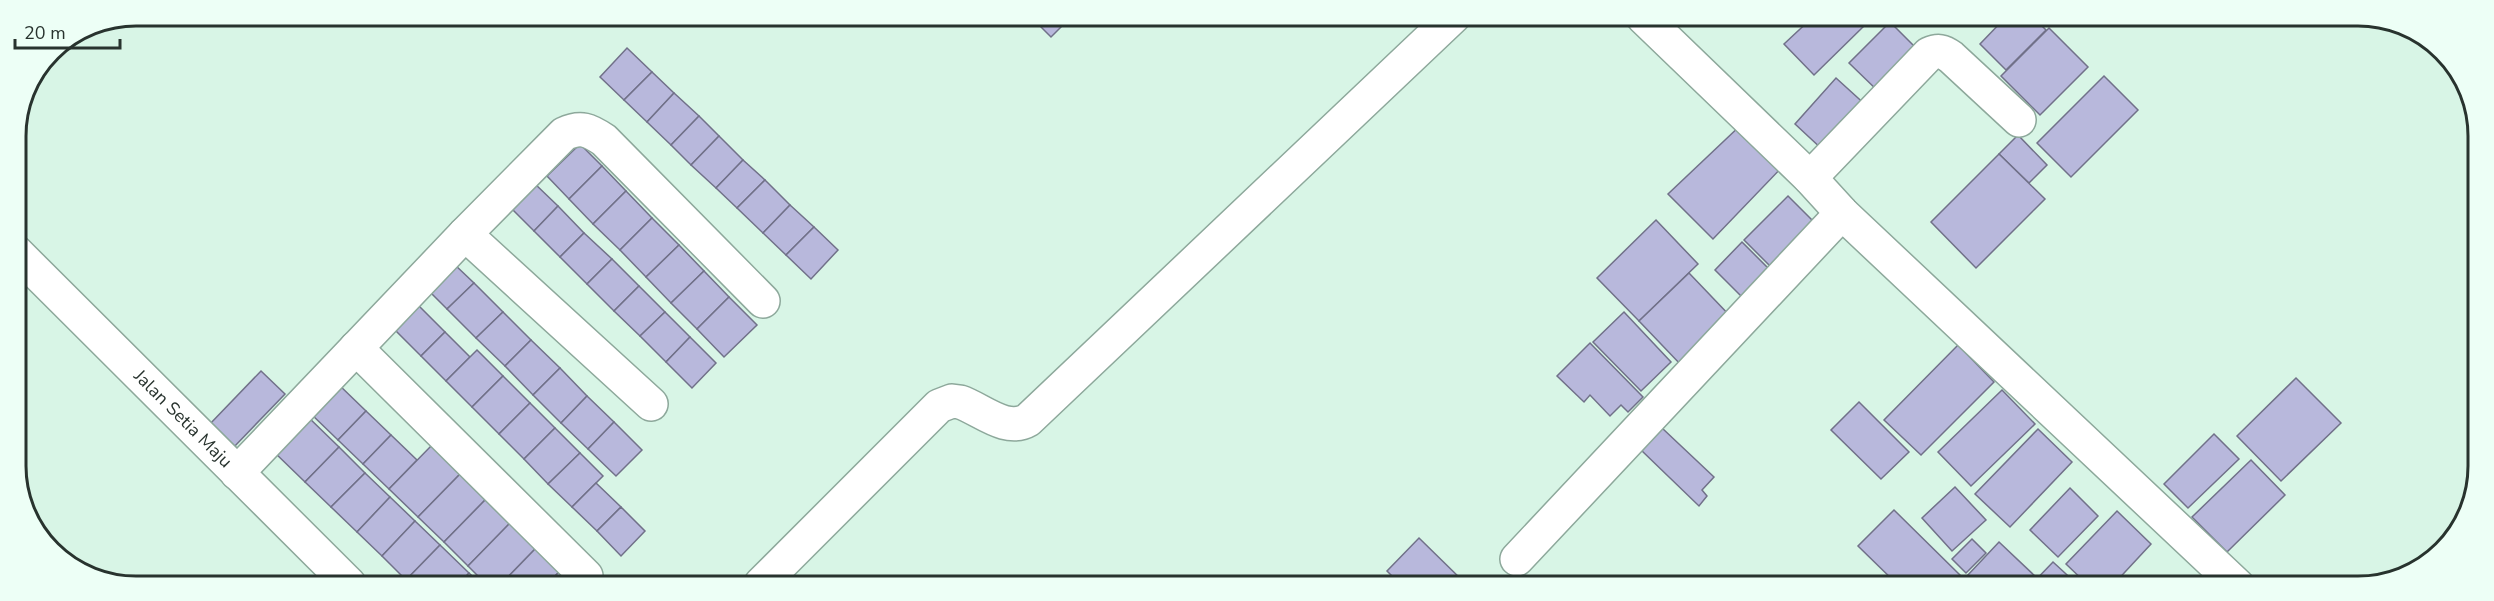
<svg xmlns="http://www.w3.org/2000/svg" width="2494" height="601" font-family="'Nunito Sans',sans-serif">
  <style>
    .building { fill: #b8b8dc; stroke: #717189; stroke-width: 1.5 }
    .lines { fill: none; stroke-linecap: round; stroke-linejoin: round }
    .minor-casing { stroke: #8da89b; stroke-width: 36 }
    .minor { stroke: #fff; stroke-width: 33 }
    .labels { text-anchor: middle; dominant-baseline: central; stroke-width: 4.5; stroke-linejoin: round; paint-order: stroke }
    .street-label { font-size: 18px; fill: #28332e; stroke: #edfff6 }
    .rim { fill: none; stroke: #28332e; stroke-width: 3 }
  </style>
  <rect width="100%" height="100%" fill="#d8f5e6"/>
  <g class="building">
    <path d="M 1030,16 L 1072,16 L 1051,37 Z"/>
    <path d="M 1813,17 L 1857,17 L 1865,25 L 1814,75 L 1784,44 Z"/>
    <path d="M 2006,17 L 2033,17 L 2046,30 L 2006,70 L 1980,44 Z"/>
    <path d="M 1890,22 L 1920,52 L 1879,92 L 1849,63 Z"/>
    <path d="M 2049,28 L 2088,67 L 2040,115 L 2001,76 Z"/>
    <path d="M 627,48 L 652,72 L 624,100 L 600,77 Z"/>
    <path d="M 652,72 L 674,93 L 647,122 L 624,100 Z"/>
    <path d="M 2104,76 L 2138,110 L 2071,177 L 2037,143 Z"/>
    <path d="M 1836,78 L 1869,108 L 1824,151 L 1795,124 Z"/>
    <path d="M 674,93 L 699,116 L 671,145 L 647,122 Z"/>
    <path d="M 699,116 L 719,136 L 691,165 L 671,145 Z"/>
    <path d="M 1743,123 L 1786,163 L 1713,239 L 1668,194 Z"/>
    <path d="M 2018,135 L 2047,165 L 2029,183 L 1999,154 Z"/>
    <path d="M 719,136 L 743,160 L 716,188 L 691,165 Z"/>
    <path d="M 580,144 L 602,166 L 569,199 L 547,176 Z"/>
    <path d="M 1999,154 L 2045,199 L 1976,268 L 1931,222 Z"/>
    <path d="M 743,160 L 765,180 L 737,208 L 716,188 Z"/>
    <path d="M 602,166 L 626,191 L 593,224 L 569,199 Z"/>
    <path d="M 765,180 L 790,205 L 763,233 L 737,208 Z"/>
    <path d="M 534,183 L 558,206 L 534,231 L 510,207 Z"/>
    <path d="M 626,191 L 652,218 L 620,250 L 593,224 Z"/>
    <path d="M 1788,196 L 1816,224 L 1773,269 L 1744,240 Z"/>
    <path d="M 790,205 L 814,227 L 786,255 L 763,233 Z"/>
    <path d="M 558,206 L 584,233 L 560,257 L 534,231 Z"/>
    <path d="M 652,218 L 679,245 L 646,277 L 620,250 Z"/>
    <path d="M 1656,220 L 1698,264 L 1639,321 L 1597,278 Z"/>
    <path d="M 814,227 L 838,250 L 811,279 L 786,255 Z"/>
    <path d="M 584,233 L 612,259 L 587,284 L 560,257 Z"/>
    <path d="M 1742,242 L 1770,270 L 1743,298 L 1715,270 Z"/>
    <path d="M 679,245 L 704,271 L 671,303 L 646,277 Z"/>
    <path d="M 612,259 L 639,286 L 614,311 L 587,284 Z"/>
    <path d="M 454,264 L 474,283 L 447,309 L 428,290 Z"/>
    <path d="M 704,271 L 729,297 L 697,329 L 671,303 Z"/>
    <path d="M 1689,273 L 1732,318 L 1682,366 L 1639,321 Z"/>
    <path d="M 474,283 L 503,312 L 476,338 L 447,309 Z"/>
    <path d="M 639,286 L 665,312 L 640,336 L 614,311 Z"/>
    <path d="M 729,297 L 757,325 L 724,357 L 697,329 Z"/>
    <path d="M 418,305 L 445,332 L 421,356 L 394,329 Z"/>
    <path d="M 503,312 L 531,340 L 505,366 L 476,338 Z"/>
    <path d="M 665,312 L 690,337 L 666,362 L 640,336 Z"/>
    <path d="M 1624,312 L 1671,362 L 1641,391 L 1593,342 Z"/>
    <path d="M 445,332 L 470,357 L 446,381 L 421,356 Z"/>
    <path d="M 690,337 L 716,363 L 692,388 L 666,362 Z"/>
    <path d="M 531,340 L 560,368 L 533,395 L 505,366 Z"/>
    <path d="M 1590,343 L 1643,397 L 1628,412 L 1621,405 L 1610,416 L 1590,395 L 1584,402 L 1557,376 Z"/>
    <path d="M 1958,345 L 1994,382 L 1921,455 L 1884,420 Z"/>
    <path d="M 477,350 L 503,376 L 472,407 L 446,381 Z"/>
    <path d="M 560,368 L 587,396 L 561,423 L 533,395 Z"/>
    <path d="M 261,371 L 285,394 L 233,448 L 209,425 Z"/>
    <path d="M 503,376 L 530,403 L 499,434 L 472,407 Z"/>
    <path d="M 2296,378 L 2341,423 L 2281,481 L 2237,436 Z"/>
    <path d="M 337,383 L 366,411 L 338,440 L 309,412 Z"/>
    <path d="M 2002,390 L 2035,424 L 1971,486 L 1938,452 Z"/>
    <path d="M 587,396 L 614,422 L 588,449 L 561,423 Z"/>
    <path d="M 1859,402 L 1909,452 L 1881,479 L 1831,430 Z"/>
    <path d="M 530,403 L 555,428 L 524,459 L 499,434 Z"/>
    <path d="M 366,411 L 391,435 L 363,464 L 338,440 Z"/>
    <path d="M 306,415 L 339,447 L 305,482 L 272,450 Z"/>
    <path d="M 614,422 L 642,450 L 616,476 L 588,449 Z"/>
    <path d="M 555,428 L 580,453 L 548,484 L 524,459 Z"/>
    <path d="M 1662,428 L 1714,477 L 1702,490 L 1707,496 L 1699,506 L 1641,450 Z"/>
    <path d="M 2038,429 L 2072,462 L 2010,527 L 1975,494 Z"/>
    <path d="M 2214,434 L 2239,459 L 2188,508 L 2164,484 Z"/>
    <path d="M 391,435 L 417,460 L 389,489 L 363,464 Z"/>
    <path d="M 431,446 L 460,474 L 418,517 L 389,489 Z"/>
    <path d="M 339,447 L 365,473 L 331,507 L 305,482 Z"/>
    <path d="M 580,453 L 603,476 L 572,507 L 548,484 Z"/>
    <path d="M 2251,460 L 2285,495 L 2227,552 L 2192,517 Z"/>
    <path d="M 365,473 L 390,497 L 357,532 L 331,507 Z"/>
    <path d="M 460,474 L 486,499 L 444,542 L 418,517 Z"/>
    <path d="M 596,483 L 621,507 L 597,531 L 572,507 Z"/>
    <path d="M 1955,487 L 1986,520 L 1952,551 L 1922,518 Z"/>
    <path d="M 2070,488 L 2098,516 L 2058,557 L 2030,530 Z"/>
    <path d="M 390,497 L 415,521 L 382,556 L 357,532 Z"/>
    <path d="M 486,499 L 510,523 L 468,566 L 444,542 Z"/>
    <path d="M 621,507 L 645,531 L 621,556 L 597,531 Z"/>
    <path d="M 1894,510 L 1964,579 L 1957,585 L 1898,585 L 1858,546 Z"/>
    <path d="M 2117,511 L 2151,544 L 2112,586 L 2088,585 L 2066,564 Z"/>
    <path d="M 415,521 L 440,545 L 406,580 L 382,556 Z"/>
    <path d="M 510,523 L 536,548 L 501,584 L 486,584 L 468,566 Z"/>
    <path d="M 1419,538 L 1467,585 L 1401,585 L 1387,571 Z"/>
    <path d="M 1972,539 L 1986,553 L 1966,573 L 1952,559 Z"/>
    <path d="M 1999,542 L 2036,577 L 2028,585 L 1977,585 L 1967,576 Z"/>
    <path d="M 440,545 L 469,573 L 459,584 L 411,584 L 406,580 Z"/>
    <path d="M 536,548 L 560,571 L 547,584 L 501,584 Z"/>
    <path d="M 2053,562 L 2078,585 L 2031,585 Z"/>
    <path d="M 560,571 L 573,584 L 547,584 Z"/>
    <path d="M 469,573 L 481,584 L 459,584 Z"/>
  </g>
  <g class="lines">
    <g class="minor-casing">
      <g id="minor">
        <path d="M 1643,17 L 1810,178 L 1842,213 L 2238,586"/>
        <path d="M 1810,178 L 1929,54 C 1938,50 1943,51 1951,57 L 2019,120"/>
        <path d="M 465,234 L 651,404"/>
        <path id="s1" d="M 16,252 L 349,584"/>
        <path d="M 356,348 L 586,576"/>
        <path d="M 237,473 L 465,234 L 564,134 C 581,126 589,130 604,140 L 763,301"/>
        <path d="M 1517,559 L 1842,213"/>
        <path d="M 761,584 L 939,406 L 952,401 L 960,402 C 981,409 1006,433 1028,420 L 1454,16"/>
      </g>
    </g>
    <use href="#minor" class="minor"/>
  </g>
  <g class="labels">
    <g class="street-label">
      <text stroke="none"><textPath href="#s1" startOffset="236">Jalan Setia Maju</textPath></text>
    </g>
  </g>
  <path d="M0 0H2494V601H0ZM136 26H2358A110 110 0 0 1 2468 136V466A110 110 0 0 1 2358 576H136A110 110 0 0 1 26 466V136A110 110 0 0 1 136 26Z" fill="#edfff6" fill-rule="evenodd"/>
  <path class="rim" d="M136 26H2358A110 110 0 0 1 2468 136V466A110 110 0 0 1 2358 576H136A110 110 0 0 1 26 466V136A110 110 0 0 1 136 26Z"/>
  <path d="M15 39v9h105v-9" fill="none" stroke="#28332e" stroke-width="3"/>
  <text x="24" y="39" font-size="18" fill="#28332e" stroke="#edfff6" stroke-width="4.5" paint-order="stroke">20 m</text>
</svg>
